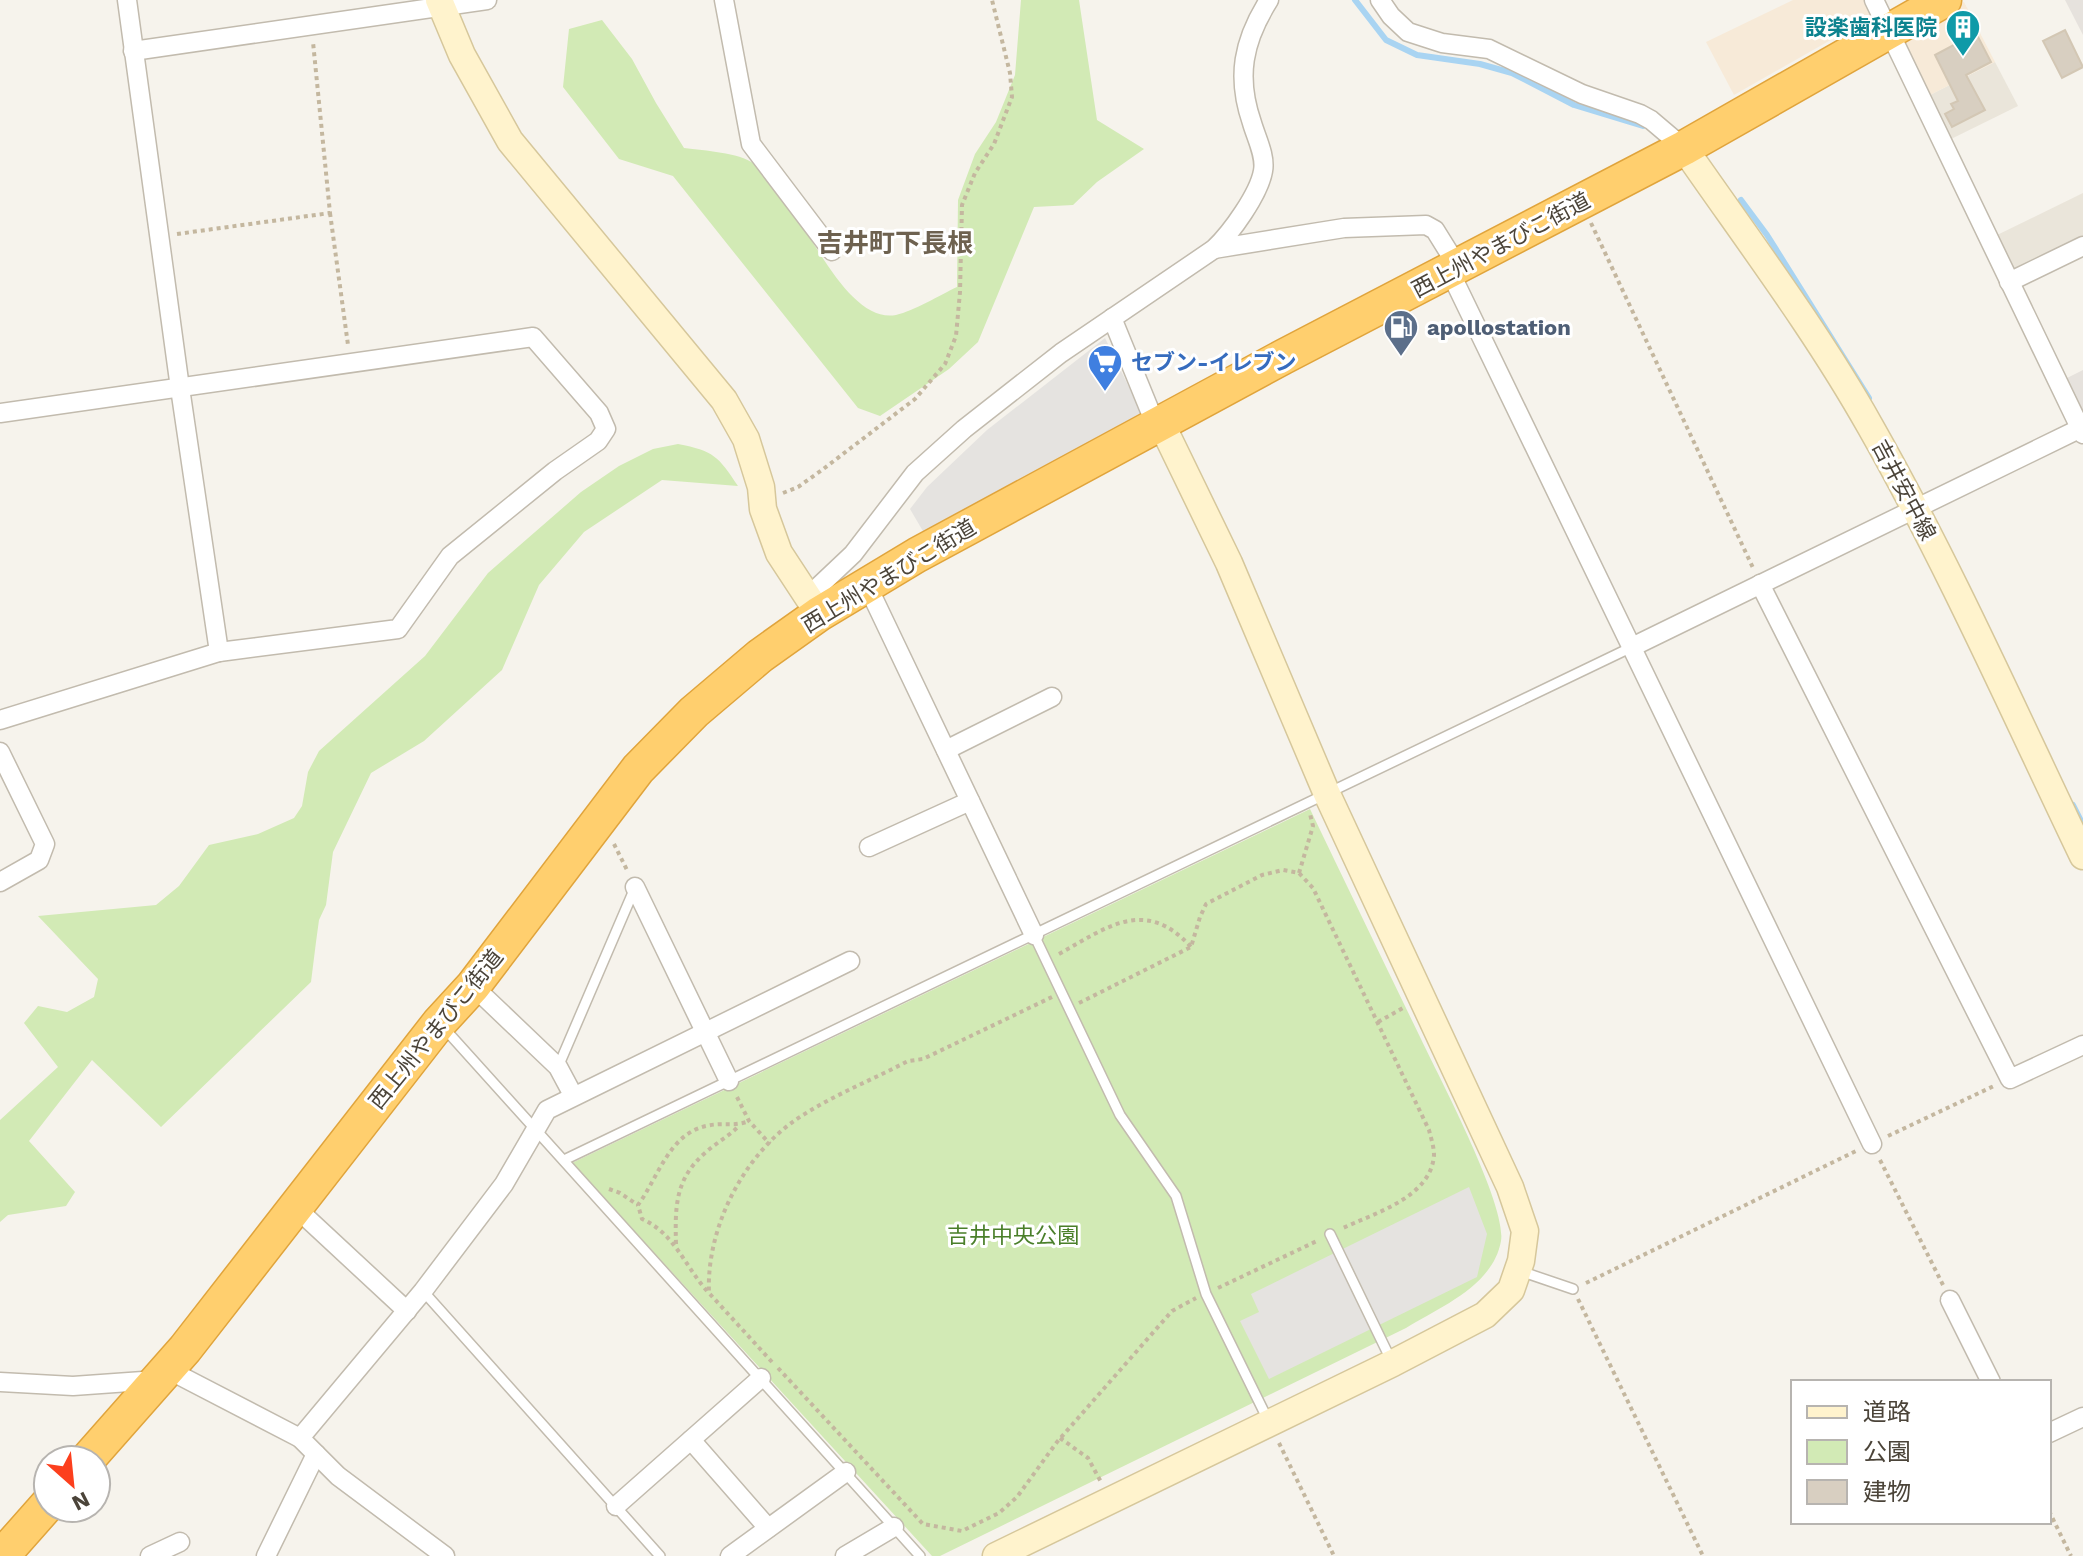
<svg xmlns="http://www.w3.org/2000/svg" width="2083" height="1556" font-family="'Work Sans','Noto Sans JP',sans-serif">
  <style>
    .residential { fill: #eae5da }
    .commercial { fill: #f7ead8 }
    .industrial { fill: #e6e2dd }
    .green { fill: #d2eab5 }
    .parking { fill: #e5e3e0 }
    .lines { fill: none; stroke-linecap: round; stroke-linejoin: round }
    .stream { stroke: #a9d4f2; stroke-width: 6 }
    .building { fill: #d8cfc1; stroke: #d3c7b4; stroke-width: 2 }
    .lane-casing { stroke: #c2bbae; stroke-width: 12 }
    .street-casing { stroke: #c2bbae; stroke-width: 21 }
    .secondary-casing { stroke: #d6c79b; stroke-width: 29 }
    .highway-casing { stroke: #e0a43c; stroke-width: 37 }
    .path { stroke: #c4b79f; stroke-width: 4; stroke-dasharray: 4 4; stroke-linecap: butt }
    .lane { stroke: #fff; stroke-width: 9 }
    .street { stroke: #fff; stroke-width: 18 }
    .secondary { stroke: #fff3cd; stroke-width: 26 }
    .highway { stroke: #ffcf6e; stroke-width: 34 }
    .labels { text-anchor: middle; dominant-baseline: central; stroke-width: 6; stroke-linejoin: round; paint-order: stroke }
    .culture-label { font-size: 22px; font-weight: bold; fill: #0d838f; stroke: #fff; text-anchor: end }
    .street-label { font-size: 22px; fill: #4b4439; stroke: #fff }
    .service-label { font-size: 22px; font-weight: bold; fill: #4e5e75; stroke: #fff; text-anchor: start }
    .shop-label { font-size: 22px; font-weight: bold; fill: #366cbe; stroke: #fff; text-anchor: start }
    .park-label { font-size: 22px; fill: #4a7f2a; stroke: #fff }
    .quarter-label { font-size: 26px; font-weight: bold; fill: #6e6250; stroke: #fff }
  </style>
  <rect width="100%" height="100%" fill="#f6f3ec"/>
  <g class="residential">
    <path d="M 1995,62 L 2018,106 L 1945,142 L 1924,98 Z"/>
    <path d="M 2083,193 L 2083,251 L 2016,284 L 1993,237 Z"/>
  </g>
  <g class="commercial">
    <path d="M 1793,0 L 1872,0 L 1878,13 L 1734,95 L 1706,42 Z"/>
    <path d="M 1964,2 L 1995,62 L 1924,98 L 1896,39 Z"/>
  </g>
  <g class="industrial">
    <path d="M 2065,0 L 2083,0 L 2083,35 Z"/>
    <path d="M 2083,370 L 2083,420 L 2063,380 Z"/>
  </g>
  <g class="green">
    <path d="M 1021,0 L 1079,0 L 1097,120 L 1144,149 L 1097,182 L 1073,205 L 1034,207 L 978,342 L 949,369 L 880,416 L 858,408 L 673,176 L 619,159 L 563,87 L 569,29 L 602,20 L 632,59 L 656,103 L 684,148 C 706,151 737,152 755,164 C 797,192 839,325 896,315 C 914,311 940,295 957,287 L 958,200 L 975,154 L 996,122 L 1015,75 Z"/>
    <path d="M 678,444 C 714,451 718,456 738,486 L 662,480 L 584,532 L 539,585 L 502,670 L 424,741 L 371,773 L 333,852 L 326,905 L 319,920 L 316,942 L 311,982 L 161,1127 L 92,1060 L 29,1141 L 75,1192 L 66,1206 L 8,1215 L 0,1222 L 0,1120 L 58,1067 L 24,1023 L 38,1006 L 67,1012 L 94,997 L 98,979 L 38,916 L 156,905 L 179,886 L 209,845 L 258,834 L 294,818 L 302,806 L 308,772 L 319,751 L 425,656 L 488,573 L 581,492 L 619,466 L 653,449 Z"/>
    <path d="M 1310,809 C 1347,886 1384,963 1421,1039 C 1439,1077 1507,1205 1501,1241 C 1493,1286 1440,1307 1406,1328 L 940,1556 L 932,1556 L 572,1163 Z"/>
  </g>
  <g class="parking">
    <path d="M 1105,338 L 1145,420 L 927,538 L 910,509 L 927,487 L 987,430 Z"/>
    <path d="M 1469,1187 L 1487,1234 L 1477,1277 L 1269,1379 L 1240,1321 L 1259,1312 L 1251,1294 Z"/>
  </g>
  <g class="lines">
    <g class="stream">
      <path d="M 1355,0 L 1386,40 L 1417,55 L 1480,64 L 1512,73 L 1574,105 L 1643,126"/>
      <path d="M 1741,200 L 1767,235 L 1869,398"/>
      <path d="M 2073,805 L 2083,825"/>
    </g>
  </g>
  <g class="building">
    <path d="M 2065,30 L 2083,67 L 2062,78 L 2043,41 Z"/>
    <path d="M 1976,33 L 1991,62 L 1966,75 L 1985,110 L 1952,127 L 1945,114 L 1954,109 L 1951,104 L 1958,101 L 1935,55 Z"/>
  </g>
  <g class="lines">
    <g class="lane-casing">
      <g id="lane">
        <path d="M 1034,935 L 1120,1115 L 1176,1196 L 1206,1294 L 1268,1420"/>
        <path d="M 444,1028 L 920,1556"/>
        <path d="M 558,1067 L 634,890"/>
        <path d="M 564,1160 L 1632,647"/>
        <path d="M 1330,1234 L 1391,1360"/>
        <path d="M 1520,1271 L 1573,1289"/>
        <path d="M 423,1291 L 660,1556"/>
      </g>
    </g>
    <g class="street-casing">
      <g id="street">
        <path d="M 127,0 L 180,388 L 219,652"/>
        <path d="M 724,0 L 751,144 L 832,251"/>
        <path d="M 1380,0 L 1391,16 L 1408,32 L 1442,43 L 1489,49 L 1582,94 L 1640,114 L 1651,120 L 1684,148"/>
        <path d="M 1874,0 L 2083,434"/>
        <path d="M 133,51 L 487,0"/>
        <path d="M 1214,249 L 1344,228 L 1426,225 L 1435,230 L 1458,267"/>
        <path d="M 1450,272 L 1872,1144"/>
        <path d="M 2009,282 L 2083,246"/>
        <path d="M 1112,318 L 1150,411 L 1161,423"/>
        <path d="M 0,413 L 533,337 L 599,413 L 606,429 L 598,441 L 555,471 L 450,556 L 398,629 L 219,652 L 0,720"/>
        <path d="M 1760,584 L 2010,1079 L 2083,1045"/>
        <path d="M 867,585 L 1034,935"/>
        <path d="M 817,588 L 853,554 L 915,473 L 964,429 L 1061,353 L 1214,249 C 1231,233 1259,194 1263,171 C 1266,156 1256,137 1252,123 C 1236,77 1243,41 1269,0"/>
        <path d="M 1632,647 L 2083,427"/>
        <path d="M 946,750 L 1052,697"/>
        <path d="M 0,752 L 45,844 L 39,860 L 0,882"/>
        <path d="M 869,847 L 970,801"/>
        <path d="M 635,887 L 729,1081"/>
        <path d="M 473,986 L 558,1067 L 573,1095"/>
        <path d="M 295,1207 L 407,1311"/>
        <path d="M 1950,1300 L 1991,1382"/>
        <path d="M 167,1369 L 300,1438 L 338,1476 L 445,1556"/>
        <path d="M 0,1382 L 73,1386 L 157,1380"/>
        <path d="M 2049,1433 L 2083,1417"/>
        <path d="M 300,1438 L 423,1291 L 504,1184 L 547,1110 L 850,961"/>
        <path d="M 691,1440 L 768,1528"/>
        <path d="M 616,1506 L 761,1378"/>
        <path d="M 150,1556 L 180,1542"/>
        <path d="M 266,1556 L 316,1454"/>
        <path d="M 730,1556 L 846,1472"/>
        <path d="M 845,1556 L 894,1527"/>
      </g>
    </g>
    <g class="secondary-casing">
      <g id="secondary">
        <path d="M 439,0 L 462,55 L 510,141 L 724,400 L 746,439 L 761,487 L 763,509 L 779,553 L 819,614"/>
        <path d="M 1684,148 C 1747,239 1816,330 1870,426 C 1949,565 2014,712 2083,856"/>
        <path d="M 996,1556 L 1393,1363 L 1485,1315 L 1511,1290 L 1521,1261 L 1525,1231 L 1510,1187 L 1327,794 L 1229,563 L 1161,423"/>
      </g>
    </g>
    <g class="highway-casing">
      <g id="highway">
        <path d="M 87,1460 L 185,1349 L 439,1023 L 473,986 L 638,769 L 694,712 L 760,656 L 819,614 L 917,555 L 1283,357 L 1684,148 L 1944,0"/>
        <path d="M 2,1556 L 48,1504"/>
      </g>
    </g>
    <g class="path">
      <path d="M 330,213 L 348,345"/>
      <path d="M 1591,223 L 1754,570"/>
      <path d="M 177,234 L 330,213 L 313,42"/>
      <path d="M 783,493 L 798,487 L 822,470 L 915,399 L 945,364 L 956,336 L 960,292 L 962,205 L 975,173 L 994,144 L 1012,97 L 1010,73 L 992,0"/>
      <path d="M 614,844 L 628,872"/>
      <path d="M 1299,873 L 1313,826 L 1310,814"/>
      <path d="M 1059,954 C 1106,928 1145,896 1191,947"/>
      <path d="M 1079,1003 L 1191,947 L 1200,917 L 1206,904 L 1262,875 L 1283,870 L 1299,873 L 1313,888 L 1429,1130 C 1431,1138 1434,1147 1434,1155 C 1431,1198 1374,1213 1341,1229"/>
      <path d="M 1378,1022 L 1403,1008"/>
      <path d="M 737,1097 L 749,1121 L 770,1144"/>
      <path d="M 1888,1136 L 1996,1085"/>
      <path d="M 1880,1160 L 1943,1285"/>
      <path d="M 609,1189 L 620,1193 L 638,1205"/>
      <path d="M 676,1244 C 675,1207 675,1179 705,1153 C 716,1143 729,1136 739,1126"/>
      <path d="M 1586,1283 L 1858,1150"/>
      <path d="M 1218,1288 L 1319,1240"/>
      <path d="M 707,1291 C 685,1266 674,1233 642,1219 L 638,1205 C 658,1178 669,1134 706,1126 C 721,1122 735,1127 749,1121"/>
      <path d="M 1578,1299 L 1703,1556"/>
      <path d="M 772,1362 L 709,1293 C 706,1226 746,1150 803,1115 C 836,1094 874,1079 908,1061 L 923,1059 L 1052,997"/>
      <path d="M 778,1368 L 923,1524 L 962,1531 L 999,1513 L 1017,1497 L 1057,1442 L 1172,1311 L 1196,1298"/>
      <path d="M 1060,1438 L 1088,1458 L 1101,1482"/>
      <path d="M 1279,1443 L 1334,1556"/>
      <path d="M 2049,1511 L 2071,1556"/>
    </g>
    <use href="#lane" class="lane"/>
    <use href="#street" class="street"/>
    <use href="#secondary" class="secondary"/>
    <use href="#highway" class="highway"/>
  </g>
  <defs>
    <g id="building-pin" transform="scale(1.8)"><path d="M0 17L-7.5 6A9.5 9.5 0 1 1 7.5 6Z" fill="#0f9aa8" stroke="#fff"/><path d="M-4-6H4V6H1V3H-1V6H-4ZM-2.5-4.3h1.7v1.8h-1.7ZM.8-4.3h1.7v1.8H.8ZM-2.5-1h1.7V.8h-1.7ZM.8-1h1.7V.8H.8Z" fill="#fff"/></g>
    <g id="fuel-pin" transform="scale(1.8)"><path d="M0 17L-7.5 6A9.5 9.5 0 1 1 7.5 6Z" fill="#5c6f8a" stroke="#fff"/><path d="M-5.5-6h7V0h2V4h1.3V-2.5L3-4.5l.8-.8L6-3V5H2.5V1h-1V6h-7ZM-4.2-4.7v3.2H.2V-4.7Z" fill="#fff"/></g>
    <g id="supermarket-pin" transform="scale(1.8)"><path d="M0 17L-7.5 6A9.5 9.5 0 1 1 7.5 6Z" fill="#3f7fe0" stroke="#fff"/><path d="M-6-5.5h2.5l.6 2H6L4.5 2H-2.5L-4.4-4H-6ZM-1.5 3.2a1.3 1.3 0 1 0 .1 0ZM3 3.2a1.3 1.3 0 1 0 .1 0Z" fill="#fff"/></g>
  </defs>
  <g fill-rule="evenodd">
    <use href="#building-pin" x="1963" y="27"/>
    <use href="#fuel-pin" x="1401" y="327"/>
    <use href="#supermarket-pin" x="1105" y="362"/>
  </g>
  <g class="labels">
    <g class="culture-label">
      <text x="1937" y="27">設楽歯科医院</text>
    </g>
    <g class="street-label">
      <text transform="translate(1501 245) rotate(-28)">西上州やまびこ街道</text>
      <text transform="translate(1904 490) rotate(62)">吉井安中線</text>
      <text transform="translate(889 576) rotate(-31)">西上州やまびこ街道</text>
      <text transform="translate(436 1029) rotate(-51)">西上州やまびこ街道</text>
    </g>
    <g class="service-label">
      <text x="1427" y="327">apollostation</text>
    </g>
    <g class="shop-label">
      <text x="1131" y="362">セブン-イレブン</text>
    </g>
    <g class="park-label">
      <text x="1013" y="1235">吉井中央公園</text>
    </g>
    <g class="quarter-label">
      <text x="895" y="243">吉井町下長根</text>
    </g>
  </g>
  <rect x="1791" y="1380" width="260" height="144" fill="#ffffff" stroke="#b7b4b0" stroke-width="2"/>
  <rect x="1807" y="1406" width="40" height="12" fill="#fff3cd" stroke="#b7b4b0" stroke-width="2"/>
  <text x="1863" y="1420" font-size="24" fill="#4b4439">道路</text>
  <rect x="1807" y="1440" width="40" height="24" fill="#d2eab5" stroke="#b7b4b0" stroke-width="2"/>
  <text x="1863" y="1460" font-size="24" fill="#4b4439">公園</text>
  <rect x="1807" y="1480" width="40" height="24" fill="#d8cfc1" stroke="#b7b4b0" stroke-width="2"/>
  <text x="1863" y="1500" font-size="24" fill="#4b4439">建物</text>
  <g transform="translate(72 1484) rotate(153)"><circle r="38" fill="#ffffff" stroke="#b7b4b0" stroke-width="2"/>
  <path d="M0-6L14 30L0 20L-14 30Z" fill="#fc3f1d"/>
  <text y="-12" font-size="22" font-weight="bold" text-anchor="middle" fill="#4b4439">N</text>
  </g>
</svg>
